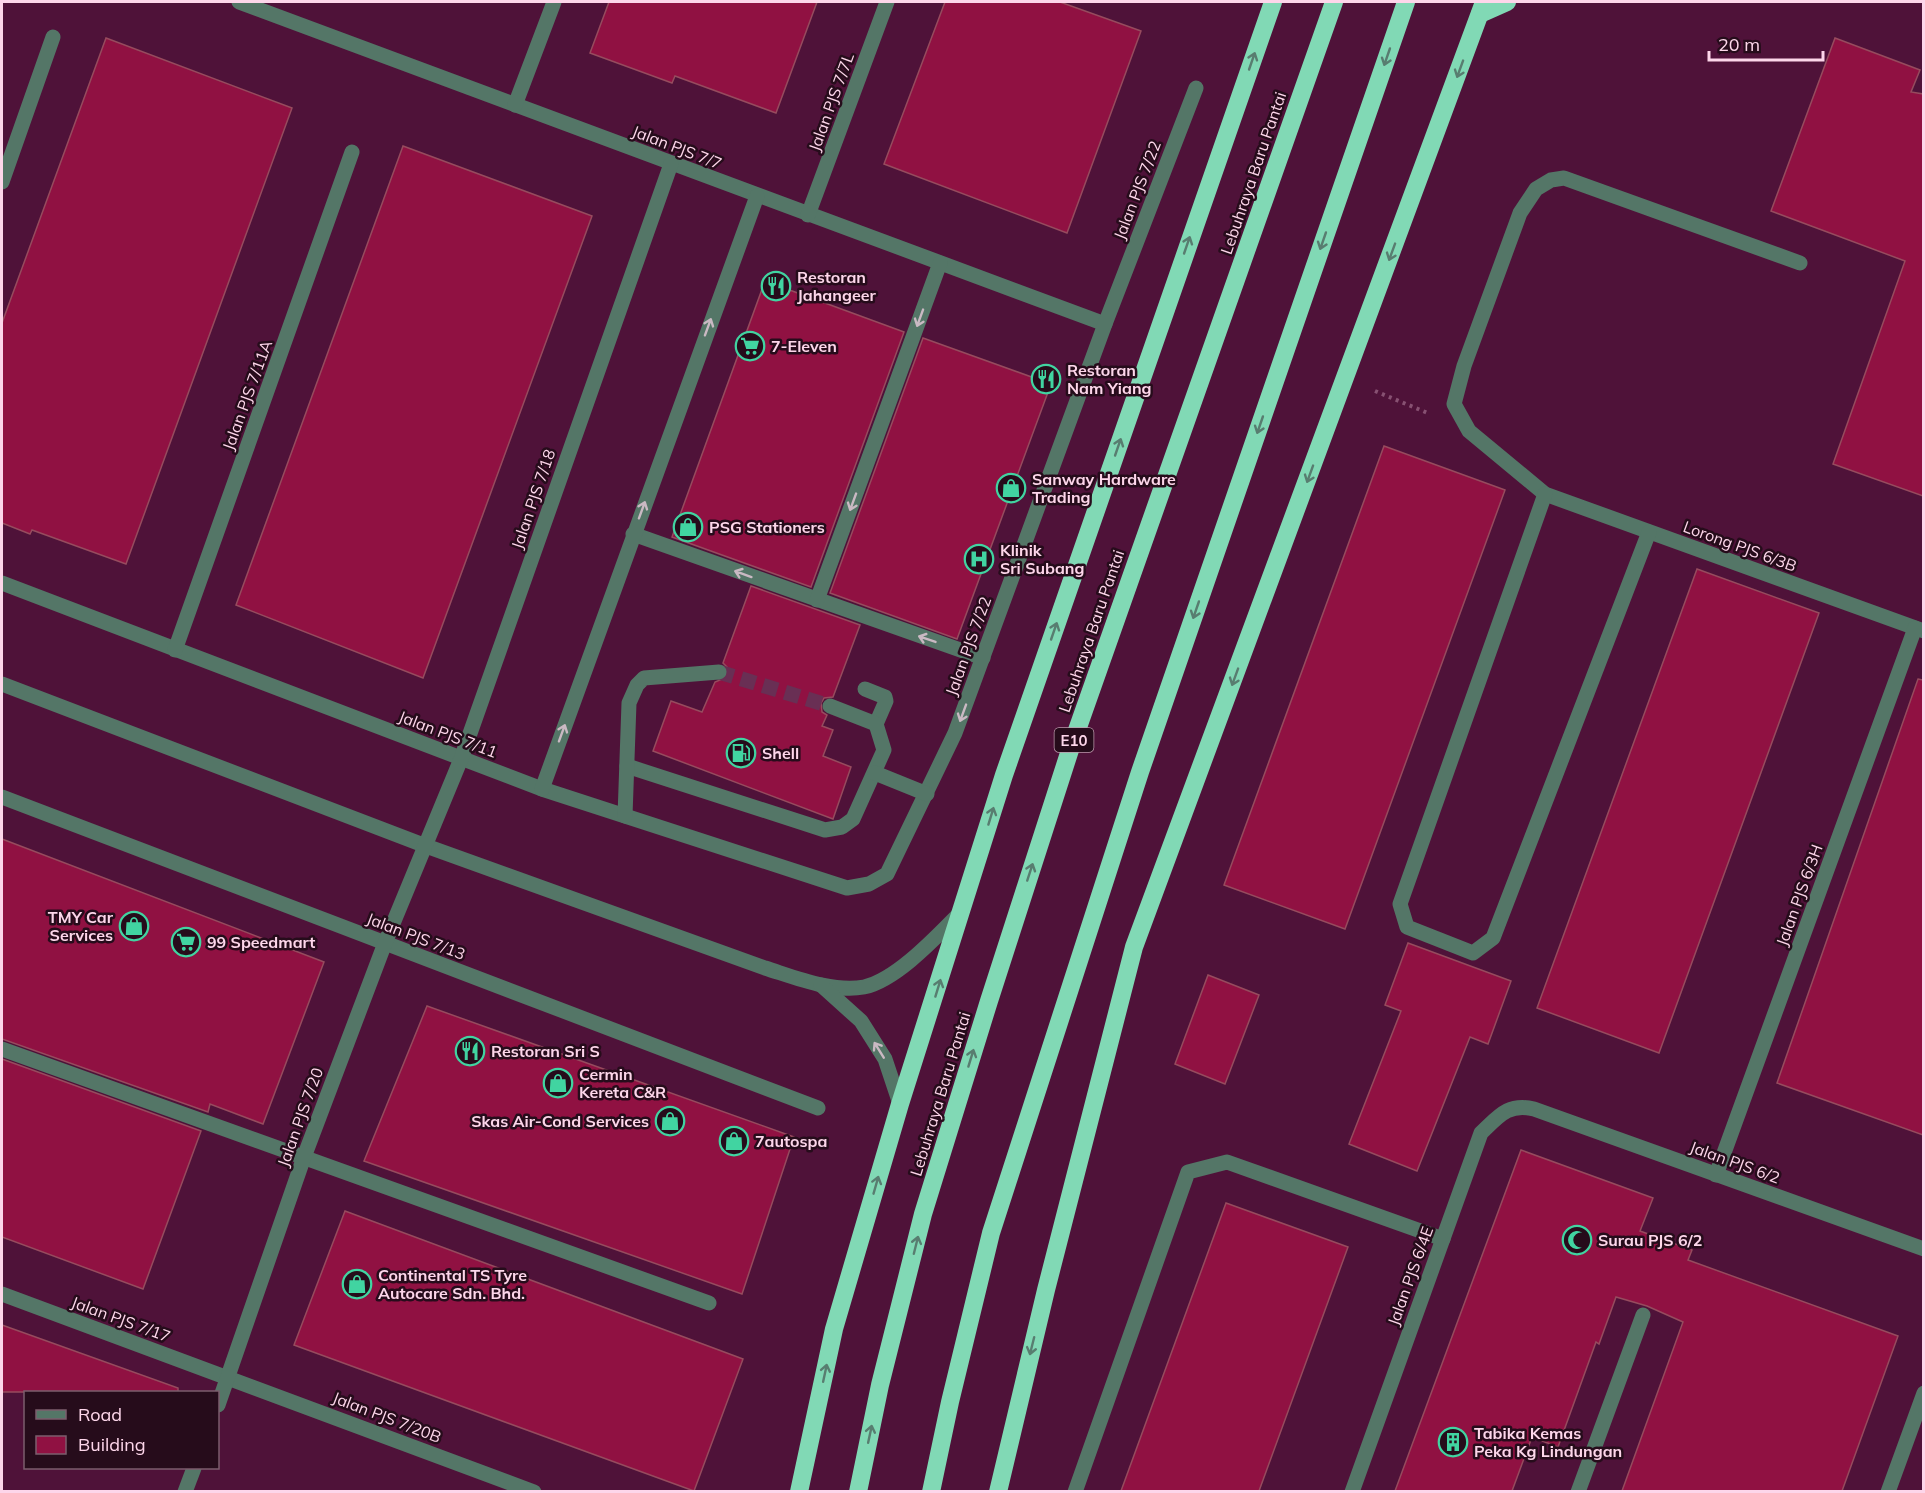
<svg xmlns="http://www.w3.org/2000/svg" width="1925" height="1493" font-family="Mulish,sans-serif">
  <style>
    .building { fill: #901142; stroke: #964b5e; stroke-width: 1.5 }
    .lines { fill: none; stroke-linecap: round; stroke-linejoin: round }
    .minor-tunnel { stroke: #692f54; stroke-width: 15; stroke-dasharray: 15 8; stroke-linecap: butt }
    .path { stroke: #875172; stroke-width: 4; stroke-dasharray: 3 4.5; stroke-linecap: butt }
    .minor { stroke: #547667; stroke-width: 15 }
    .highway { stroke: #81d9b5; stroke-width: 18 }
    .oneway { stroke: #587d70 }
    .oneway2 { stroke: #cab9c3 }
    .labels { text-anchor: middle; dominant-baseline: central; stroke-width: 5; stroke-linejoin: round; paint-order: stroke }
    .shield { fill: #260c1b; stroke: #bc99ac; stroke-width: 1.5 }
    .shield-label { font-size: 15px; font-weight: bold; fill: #fdd6ea }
    .street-label { font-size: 16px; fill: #fdd6ea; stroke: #260c1b }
    .poi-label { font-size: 16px; font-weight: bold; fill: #fdd6ea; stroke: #260c1b; text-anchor: start }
  </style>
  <rect width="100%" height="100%" fill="#4f1239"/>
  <g class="building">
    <path d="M 609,2 L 817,2 L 776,113 L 675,76 L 672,83 L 590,53 Z"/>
    <path d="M 945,2 L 1060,2 L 1141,31 L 1067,233 L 884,164 Z"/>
    <path d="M 106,38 L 292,108 L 126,564 L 32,530 L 30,534 L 2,523 L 2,323 Z"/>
    <path d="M 1835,38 L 1920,70 L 1911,92 L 1923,94 L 1923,496 L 1833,464 L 1905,261 L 1771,211 Z"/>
    <path d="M 403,146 L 592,216 L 423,678 L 236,605 Z"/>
    <path d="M 765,281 L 904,332 L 811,587 L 672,537 Z"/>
    <path d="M 923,338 L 1051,384 L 957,639 L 830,593 Z"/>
    <path d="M 1384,446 L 1505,490 L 1345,929 L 1224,885 Z"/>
    <path d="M 1697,569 L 1819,613 L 1659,1053 L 1537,1008 Z"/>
    <path d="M 751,586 L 860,625 L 833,697 L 824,698 L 821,703 L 822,712 L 827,715 L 822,726 L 833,730 L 823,756 L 851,767 L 833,819 L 653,751 L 671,701 L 702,712 L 715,682 L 727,677 L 727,667 L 723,663 Z"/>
    <path d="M 1918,679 L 1923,680 L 1923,1135 L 1777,1083 Z"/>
    <path d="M 2,839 L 324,962 L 263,1124 L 210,1104 L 208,1112 L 2,1039 Z"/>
    <path d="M 1408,943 L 1511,981 L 1488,1044 L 1470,1037 L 1417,1171 L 1349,1144 L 1401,1011 L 1385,1005 Z"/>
    <path d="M 1208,975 L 1259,995 L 1225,1084 L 1175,1064 Z"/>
    <path d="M 427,1006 L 794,1137 L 742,1294 L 364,1161 Z"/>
    <path d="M 2,1059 L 201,1131 L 143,1289 L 2,1237 Z"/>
    <path d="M 1521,1150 L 1653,1198 L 1640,1231 L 1692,1250 L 1688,1260 L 1898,1336 L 1842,1491 L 1622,1491 L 1683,1322 L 1647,1306 L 1616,1297 L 1599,1344 L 1596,1342 L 1558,1447 L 1532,1437 L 1512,1491 L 1395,1491 Z"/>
    <path d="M 1226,1203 L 1348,1247 L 1259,1491 L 1121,1491 Z"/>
    <path d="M 345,1211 L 743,1359 L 694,1491 L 294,1345 Z"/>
    <path d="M 2,1325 L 178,1388 L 178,1392 L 2,1392 Z"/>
  </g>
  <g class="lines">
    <path class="minor-tunnel" d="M 719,672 L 830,706"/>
    <path class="path" d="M 1375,391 L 1430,414"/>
    <g class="minor">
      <path d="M 239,2 L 1105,324"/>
      <path d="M 515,105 L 554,2"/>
      <path d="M 2,182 L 53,37"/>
      <path d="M 808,215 L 887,2"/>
      <path d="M 1800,263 L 1564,178 L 1551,180 L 1536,189 L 1520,213 L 1464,366 L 1454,404 L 1469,431 L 1545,494 L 1924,631"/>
      <path d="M 1545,494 L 1400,904 L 1407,927 L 1473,953 L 1493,938 L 1649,532"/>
      <path d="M 633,534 L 983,658"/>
      <path d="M 2,583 L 542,789 L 847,888 L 869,884 L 887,874 L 955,733 L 1105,324 L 1196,88"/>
      <path d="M 817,600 L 940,263"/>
      <path d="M 175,650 L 352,152"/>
      <path d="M 2,684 L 426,846 L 765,968 C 794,977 833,993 864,987 C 897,980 938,935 961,912"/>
      <path d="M 865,689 L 885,697 L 886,701 L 876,724"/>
      <path d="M 627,766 L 825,830 L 842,827 L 853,819 L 884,750 L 876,724 L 830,706"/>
      <path d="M 875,773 L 927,794"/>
      <path d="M 542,789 L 757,196"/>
      <path d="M 2,797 L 818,1108"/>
      <path d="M 625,816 L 629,703 L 637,685 L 644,678 L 719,672"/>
      <path d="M 821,985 L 861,1021 L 885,1059 L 900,1104"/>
      <path d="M 2,1049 L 709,1303"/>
      <path d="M 1716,1175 L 1915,628"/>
      <path d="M 2,1294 L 534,1492"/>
      <path d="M 218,1405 L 304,1157 L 385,943 L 461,759 L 671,164"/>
      <path d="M 185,1492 L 194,1468"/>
      <path d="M 1075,1492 L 1188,1172 L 1227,1162 L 1443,1239"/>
      <path d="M 1352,1492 L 1481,1133 C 1499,1116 1508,1103 1534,1109 L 1924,1249"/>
      <path d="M 1578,1492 L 1643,1315"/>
      <path d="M 1888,1492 L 1924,1393"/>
    </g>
    <g class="highway">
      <path d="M 1480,14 L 1507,2"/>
      <path d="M 799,1492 L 834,1329 L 900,1104 L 1004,775 L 1273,2"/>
      <path d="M 858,1492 L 880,1385 L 923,1214 L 989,1001 L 1070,750 L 1334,2"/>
      <path d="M 931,1492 L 950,1402 L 991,1233 L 1140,772 L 1406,2"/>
      <path d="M 998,1492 L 1046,1290 L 1134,947 L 1484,2"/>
    </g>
  </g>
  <defs><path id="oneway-shaft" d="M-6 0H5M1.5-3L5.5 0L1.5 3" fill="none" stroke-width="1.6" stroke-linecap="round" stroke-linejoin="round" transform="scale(1.5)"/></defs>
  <g class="oneway">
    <use href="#oneway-shaft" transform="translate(1387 57) rotate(109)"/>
    <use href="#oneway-shaft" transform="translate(1252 61) rotate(-71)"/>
    <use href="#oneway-shaft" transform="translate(1460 69) rotate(110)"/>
    <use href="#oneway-shaft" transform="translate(1323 241) rotate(109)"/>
    <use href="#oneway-shaft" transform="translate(1187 245) rotate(-71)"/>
    <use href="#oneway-shaft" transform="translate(1392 252) rotate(110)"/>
    <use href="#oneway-shaft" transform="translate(1260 425) rotate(109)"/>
    <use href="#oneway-shaft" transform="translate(1118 447) rotate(-71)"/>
    <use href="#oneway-shaft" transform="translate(1310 474) rotate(110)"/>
    <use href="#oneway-shaft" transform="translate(1196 610) rotate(109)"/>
    <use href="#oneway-shaft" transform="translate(1054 631) rotate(-71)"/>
    <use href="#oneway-shaft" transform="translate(1235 677) rotate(110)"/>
    <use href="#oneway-shaft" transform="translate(991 816) rotate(-73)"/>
    <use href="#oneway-shaft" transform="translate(1030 872) rotate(-72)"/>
    <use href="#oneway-shaft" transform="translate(938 988) rotate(-73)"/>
    <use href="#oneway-shaft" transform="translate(971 1058) rotate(-73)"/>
    <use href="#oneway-shaft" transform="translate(876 1185) rotate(-74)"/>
    <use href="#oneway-shaft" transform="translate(916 1245) rotate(-76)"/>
    <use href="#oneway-shaft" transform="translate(1032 1346) rotate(104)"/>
    <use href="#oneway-shaft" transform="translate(825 1373) rotate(-78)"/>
    <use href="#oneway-shaft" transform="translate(870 1434) rotate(-78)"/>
  </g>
  <g class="oneway2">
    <use href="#oneway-shaft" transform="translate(920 318) rotate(110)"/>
    <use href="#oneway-shaft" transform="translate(708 327) rotate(-70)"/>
    <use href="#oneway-shaft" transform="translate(853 502) rotate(110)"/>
    <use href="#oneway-shaft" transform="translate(642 510) rotate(-70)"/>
    <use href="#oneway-shaft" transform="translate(743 574) rotate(-160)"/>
    <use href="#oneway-shaft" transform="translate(927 639) rotate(-161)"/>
    <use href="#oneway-shaft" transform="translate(963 713) rotate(110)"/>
    <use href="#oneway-shaft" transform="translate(562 733) rotate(-70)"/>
    <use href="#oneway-shaft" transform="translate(879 1050) rotate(-122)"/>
  </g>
  <defs>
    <g id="restaurant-ring" transform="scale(1.5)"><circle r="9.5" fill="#260c1b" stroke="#41d4a1" stroke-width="1.5"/><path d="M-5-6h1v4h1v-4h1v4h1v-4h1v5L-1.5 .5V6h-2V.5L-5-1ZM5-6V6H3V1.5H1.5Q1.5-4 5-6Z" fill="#41d4a1"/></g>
    <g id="supermarket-ring" transform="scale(1.5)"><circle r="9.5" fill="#260c1b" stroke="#41d4a1" stroke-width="1.5"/><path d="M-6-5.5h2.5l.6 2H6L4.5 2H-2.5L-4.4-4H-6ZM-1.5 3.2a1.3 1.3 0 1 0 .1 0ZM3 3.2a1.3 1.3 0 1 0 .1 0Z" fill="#41d4a1"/></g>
    <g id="shop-ring" transform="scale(1.5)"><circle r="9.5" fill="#260c1b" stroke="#41d4a1" stroke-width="1.5"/><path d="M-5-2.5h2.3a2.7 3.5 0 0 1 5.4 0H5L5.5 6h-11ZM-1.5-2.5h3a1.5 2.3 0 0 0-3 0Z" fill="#41d4a1"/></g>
    <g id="hospital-ring" transform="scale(1.5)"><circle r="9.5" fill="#260c1b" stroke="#41d4a1" stroke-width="1.5"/><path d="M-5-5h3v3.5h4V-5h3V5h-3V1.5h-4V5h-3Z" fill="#41d4a1"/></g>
    <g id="fuel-ring" transform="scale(1.5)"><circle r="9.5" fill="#260c1b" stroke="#41d4a1" stroke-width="1.5"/><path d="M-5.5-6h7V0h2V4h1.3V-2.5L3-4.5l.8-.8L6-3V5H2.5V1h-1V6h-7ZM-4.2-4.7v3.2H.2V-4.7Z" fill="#41d4a1"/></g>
    <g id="mosque-ring" transform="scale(1.5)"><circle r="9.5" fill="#260c1b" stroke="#41d4a1" stroke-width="1.5"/><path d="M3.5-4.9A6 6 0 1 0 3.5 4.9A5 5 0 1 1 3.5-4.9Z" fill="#41d4a1"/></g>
    <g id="building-ring" transform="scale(1.5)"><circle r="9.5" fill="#260c1b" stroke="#41d4a1" stroke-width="1.5"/><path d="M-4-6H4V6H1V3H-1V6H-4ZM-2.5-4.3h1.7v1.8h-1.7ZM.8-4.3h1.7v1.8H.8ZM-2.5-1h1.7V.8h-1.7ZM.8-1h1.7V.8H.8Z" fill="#41d4a1"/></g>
  </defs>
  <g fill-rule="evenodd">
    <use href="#restaurant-ring" x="776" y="286"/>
    <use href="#supermarket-ring" x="750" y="346"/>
    <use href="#restaurant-ring" x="1046" y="379"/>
    <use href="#shop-ring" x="1011" y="488"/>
    <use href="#shop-ring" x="688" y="527"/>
    <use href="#hospital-ring" x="979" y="559"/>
    <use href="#fuel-ring" x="741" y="753"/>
    <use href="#shop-ring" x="134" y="926"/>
    <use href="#supermarket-ring" x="186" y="942"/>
    <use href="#restaurant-ring" x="470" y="1051"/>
    <use href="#shop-ring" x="558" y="1083"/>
    <use href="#shop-ring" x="670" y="1121"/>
    <use href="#shop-ring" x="734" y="1141"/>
    <use href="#mosque-ring" x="1577" y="1240"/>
    <use href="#shop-ring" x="357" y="1284"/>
    <use href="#building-ring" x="1453" y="1442"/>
  </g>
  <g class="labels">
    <rect class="shield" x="1054.5" y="728" width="39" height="24" rx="4.5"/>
    <g class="shield-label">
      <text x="1074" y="740">E10</text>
    </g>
    <g class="street-label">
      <text transform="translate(831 102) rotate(-70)">Jalan PJS 7/7L</text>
      <text transform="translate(677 147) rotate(21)">Jalan PJS 7/7</text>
      <text transform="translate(1253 173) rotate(-71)">Lebuhraya Baru Pantai</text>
      <text transform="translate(1137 190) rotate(-69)">Jalan PJS 7/22</text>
      <text transform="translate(247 395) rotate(-70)">Jalan PJS 7/11A</text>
      <text transform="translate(533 499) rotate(-71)">Jalan PJS 7/18</text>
      <text transform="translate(1740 546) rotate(20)">Lorong PJS 6/3B</text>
      <text transform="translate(1091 631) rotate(-71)">Lebuhraya Baru Pantai</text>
      <text transform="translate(968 646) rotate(-70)">Jalan PJS 7/22</text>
      <text transform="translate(448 734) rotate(21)">Jalan PJS 7/11</text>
      <text transform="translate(1799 895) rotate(-70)">Jalan PJS 6/3H</text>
      <text transform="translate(416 936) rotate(21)">Jalan PJS 7/13</text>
      <text transform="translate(940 1094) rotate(-73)">Lebuhraya Baru Pantai</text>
      <text transform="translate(300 1117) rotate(-70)">Jalan PJS 7/20</text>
      <text transform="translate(1735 1162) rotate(20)">Jalan PJS 6/2</text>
      <text transform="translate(1410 1276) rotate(-70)">Jalan PJS 6/4E</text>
      <text transform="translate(121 1319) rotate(20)">Jalan PJS 7/17</text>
      <text transform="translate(387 1417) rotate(21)">Jalan PJS 7/20B</text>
    </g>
    <g class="poi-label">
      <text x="797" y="277">Restoran<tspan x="797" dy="18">Jahangeer</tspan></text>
      <text x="771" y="346">7-Eleven</text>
      <text x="1067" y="370">Restoran<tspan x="1067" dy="18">Nam Yiang</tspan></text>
      <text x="1032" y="479">Sanway Hardware<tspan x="1032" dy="18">Trading</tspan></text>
      <text x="709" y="527">PSG Stationers</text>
      <text x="1000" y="550">Klinik<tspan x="1000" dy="18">Sri Subang</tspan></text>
      <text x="762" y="753">Shell</text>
      <text x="113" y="917" text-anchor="end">TMY Car<tspan x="113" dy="18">Services</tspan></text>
      <text x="207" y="942">99 Speedmart</text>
      <text x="491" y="1051">Restoran Sri S</text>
      <text x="579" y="1074">Cermin<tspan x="579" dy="18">Kereta C&amp;R</tspan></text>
      <text x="649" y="1121" text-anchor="end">Skas Air-Cond Services</text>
      <text x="755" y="1141">7autospa</text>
      <text x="1598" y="1240">Surau PJS 6/2</text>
      <text x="378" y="1275">Continental TS Tyre<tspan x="378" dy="18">Autocare Sdn. Bhd.</tspan></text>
      <text x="1474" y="1433">Tabika Kemas<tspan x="1474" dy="18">Peka Kg Lindungan</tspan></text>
    </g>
  </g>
  <rect width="1925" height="1493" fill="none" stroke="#fdd6ea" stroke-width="6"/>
  <rect x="24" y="1391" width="195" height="78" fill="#260c1b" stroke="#7c5d6e" stroke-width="1.5"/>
  <rect x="36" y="1410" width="30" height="9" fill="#547667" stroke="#7c5d6e" stroke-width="1.5"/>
  <text x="78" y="1421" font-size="18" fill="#fdd6ea">Road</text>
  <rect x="36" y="1436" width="30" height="18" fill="#901142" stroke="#7c5d6e" stroke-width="1.5"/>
  <text x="78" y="1451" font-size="18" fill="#fdd6ea">Building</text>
  <path d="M1709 51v9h114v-9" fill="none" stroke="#fdd6ea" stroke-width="3"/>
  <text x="1718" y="51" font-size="18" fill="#fdd6ea" stroke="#260c1b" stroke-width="4.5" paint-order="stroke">20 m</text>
</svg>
